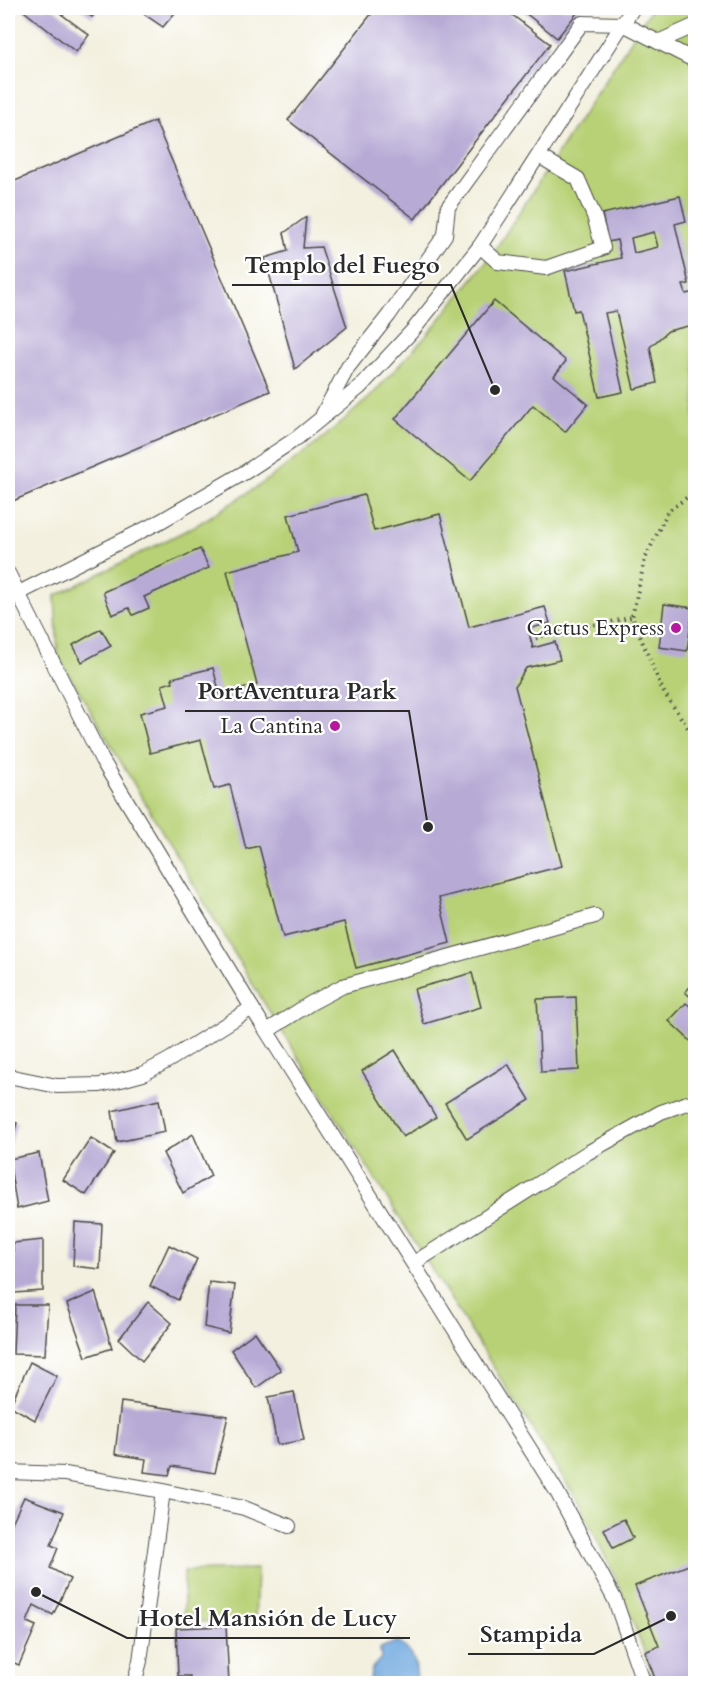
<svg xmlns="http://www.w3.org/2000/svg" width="703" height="1691" font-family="Cardo,serif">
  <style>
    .green { fill: #b8d176; stroke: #727e50; stroke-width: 1.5 }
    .water { fill: #6fa8df; stroke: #4d6a85; stroke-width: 1.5 }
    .building { fill: #b7aad5; fill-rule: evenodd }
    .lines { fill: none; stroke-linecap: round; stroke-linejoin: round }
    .lane-casing { stroke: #494946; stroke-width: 16 }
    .path { stroke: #494946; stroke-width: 4; stroke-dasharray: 1.5 4.5; stroke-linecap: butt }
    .lane { stroke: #fff; stroke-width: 14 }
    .poi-dot { fill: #b5179e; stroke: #fff; stroke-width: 2 }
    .labels { text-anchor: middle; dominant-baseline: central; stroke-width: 4.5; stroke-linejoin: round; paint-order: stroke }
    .poi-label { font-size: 22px; fill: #2b2b2b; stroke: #fff; text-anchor: end }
    .leader { fill: none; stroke: #2b2b2b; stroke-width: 2 }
    .callout-dot { fill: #2b2b2b; stroke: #fff; stroke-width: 2 }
    .callout-label { font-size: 24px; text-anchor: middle; font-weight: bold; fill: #2b2b2b; stroke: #fff; stroke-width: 4.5; stroke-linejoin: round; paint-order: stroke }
  </style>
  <rect width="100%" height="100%" fill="#fff"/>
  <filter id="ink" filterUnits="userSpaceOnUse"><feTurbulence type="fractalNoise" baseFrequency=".0167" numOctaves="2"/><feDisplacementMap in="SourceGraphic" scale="12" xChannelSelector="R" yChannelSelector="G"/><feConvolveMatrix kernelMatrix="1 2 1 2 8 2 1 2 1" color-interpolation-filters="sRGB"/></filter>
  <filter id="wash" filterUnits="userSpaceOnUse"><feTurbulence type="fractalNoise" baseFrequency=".008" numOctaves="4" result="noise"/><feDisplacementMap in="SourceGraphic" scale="24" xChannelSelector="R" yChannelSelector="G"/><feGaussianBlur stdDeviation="1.35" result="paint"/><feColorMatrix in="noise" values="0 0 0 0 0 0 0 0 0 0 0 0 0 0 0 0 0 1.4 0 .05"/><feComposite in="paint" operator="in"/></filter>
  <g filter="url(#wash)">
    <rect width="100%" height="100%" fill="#f3f0df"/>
    <g class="green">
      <path d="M 652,8 L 695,8 L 695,1683 L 656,1683 L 620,1587 L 579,1503 L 261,998 L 58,656 L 55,596 L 197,525 L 257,487 L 315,445 L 369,398 L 427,335 L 491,256 Z"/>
      <path d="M 257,1569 L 255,1621 L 184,1622 L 184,1571 Z"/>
    </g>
    <path class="water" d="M 398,1641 C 416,1656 416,1661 417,1683 L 369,1683 L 372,1668 L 381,1658 L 380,1648 Z"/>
    <g id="blocks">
      <g class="building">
        <path d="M 20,8 L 53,8 L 89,35 L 76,52 Z"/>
        <path d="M 79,8 L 100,8 L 92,17 Z"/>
        <path d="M 149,8 L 179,8 L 163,27 L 144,14 Z"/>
        <path d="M 376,8 L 503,8 L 550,44 L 415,219 L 288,120 Z"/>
        <path d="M 519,8 L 581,8 L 557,38 Z"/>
        <path d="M 155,121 L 270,391 L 8,503 L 8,184 Z"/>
        <path d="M 680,196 L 686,221 L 675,224 L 689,284 L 683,285 L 686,294 L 696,292 L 696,326 L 692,325 L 668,331 L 650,347 L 657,383 L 634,389 L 616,311 L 605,313 L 623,392 L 599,397 L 579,310 L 574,311 L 565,271 L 621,258 L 617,240 L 608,242 L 602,214 ZM 654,232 L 658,247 L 634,253 L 631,238 Z"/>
        <path d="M 306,217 L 303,248 L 321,247 L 347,327 L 295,369 L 265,258 L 288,251 L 284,233 Z"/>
        <path d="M 494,301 L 566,361 L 554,376 L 588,404 L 565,432 L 533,405 L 470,481 L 395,419 Z"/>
        <path d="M 364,495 L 374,531 L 440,514 L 469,627 L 545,607 L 550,623 L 528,629 L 533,648 L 555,642 L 560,660 L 526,668 L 515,686 L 562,866 L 439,898 L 450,943 L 356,968 L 344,922 L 283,937 L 259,846 L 246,849 L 230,785 L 214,789 L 201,740 L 150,753 L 140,713 L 168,706 L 162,685 L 173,682 L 172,678 L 213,668 L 220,694 L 257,685 L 227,571 L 298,552 L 288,515 Z"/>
        <path d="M 200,549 L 209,568 L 144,597 L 149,608 L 133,615 L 129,608 L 112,615 L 103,592 Z"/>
        <path d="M 664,604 L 693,608 L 687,651 L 659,647 Z"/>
        <path d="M 101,629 L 111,646 L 82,662 L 73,645 Z"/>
        <path d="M 472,973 L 481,1007 L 424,1024 L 414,989 Z"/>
        <path d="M 696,981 L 696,1002 L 685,992 Z"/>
        <path d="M 576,997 L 579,1070 L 541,1072 L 537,999 Z"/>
        <path d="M 686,1003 L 696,1011 L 696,1046 L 669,1021 Z"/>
        <path d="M 395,1050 L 436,1117 L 403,1137 L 362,1071 Z"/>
        <path d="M 508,1064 L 530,1100 L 467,1139 L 445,1103 Z"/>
        <path d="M 159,1100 L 165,1132 L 117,1142 L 112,1111 Z"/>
        <path d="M 8,1120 L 17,1123 L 8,1152 Z"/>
        <path d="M 193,1134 L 211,1176 L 183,1193 L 163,1153 Z"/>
        <path d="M 91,1138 L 114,1153 L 86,1195 L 63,1180 Z"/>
        <path d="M 39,1153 L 48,1201 L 17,1209 L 9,1159 Z"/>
        <path d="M 75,1222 L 102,1224 L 100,1269 L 73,1266 Z"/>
        <path d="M 43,1240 L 43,1291 L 14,1293 L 13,1243 Z"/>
        <path d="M 169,1245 L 197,1259 L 178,1300 L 150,1286 Z"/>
        <path d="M 209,1282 L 235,1285 L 229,1333 L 204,1327 Z"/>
        <path d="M 95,1292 L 112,1348 L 86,1357 L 67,1304 Z"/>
        <path d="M 148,1302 L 172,1323 L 142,1361 L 119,1339 Z"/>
        <path d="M 15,1305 L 48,1305 L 45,1355 L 13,1354 Z"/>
        <path d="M 255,1332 L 281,1370 L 256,1388 L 231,1350 Z"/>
        <path d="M 30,1362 L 57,1376 L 35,1420 L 10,1406 Z"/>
        <path d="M 294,1392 L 304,1440 L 277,1445 L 268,1397 Z"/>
        <path d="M 121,1402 L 228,1416 L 215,1473 L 172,1466 L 169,1475 L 144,1472 L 146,1459 L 115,1454 Z"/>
        <path d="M 24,1497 L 64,1512 L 51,1545 L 58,1548 L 50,1568 L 70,1579 L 53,1615 L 34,1605 L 27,1622 L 36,1626 L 19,1665 L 12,1662 L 8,1673 L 8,1525 L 11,1525 Z"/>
        <path d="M 624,1519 L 633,1538 L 613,1548 L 604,1529 Z"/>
        <path d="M 696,1562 L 696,1684 L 657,1684 L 645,1652 L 659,1646 L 635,1586 Z"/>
        <path d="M 226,1626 L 229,1684 L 190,1684 L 190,1676 L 178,1676 L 176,1628 Z"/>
      </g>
    </g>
  </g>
  <g filter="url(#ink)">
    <use href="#blocks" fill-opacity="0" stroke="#494946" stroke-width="1.5"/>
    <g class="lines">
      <g class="lane-casing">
        <g id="lane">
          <path d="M 658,42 L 696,25"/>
          <path d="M 480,246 L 498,262 L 546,268 L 603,248 L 594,216 L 578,179 L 539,156"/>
          <path d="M 323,414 L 348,367 L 389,315 L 445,235 L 448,207 L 582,23 L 623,24 L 696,61"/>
          <path d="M 8,573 L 102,760 L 252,1008 L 557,1492 L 615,1600 L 644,1684"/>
          <path d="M 8,600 L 17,594 L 161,521 L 247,471 L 297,438 L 360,387 L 414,329 L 480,246 L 633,8"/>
          <path d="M 267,1031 L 311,1003 L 343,986 L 595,916"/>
          <path d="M 8,1076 L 57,1086 L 100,1085 L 121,1080 L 143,1074 L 169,1060 L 252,1008"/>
          <path d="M 414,1263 L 587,1153 L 661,1112 L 687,1103 L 696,1106"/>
          <path d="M 8,1472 L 65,1474 L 163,1491 L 244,1508 L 289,1526"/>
          <path d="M 134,1684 L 140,1661 L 163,1491"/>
        </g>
      </g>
      <g class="path">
        <path d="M 696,491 L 668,511 L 645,559 L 632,617 L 663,691 L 696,740"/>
        <path d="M 530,640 L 580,626 L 603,624 L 632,617"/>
      </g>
      <use href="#lane" class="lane"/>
    </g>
  </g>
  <g class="poi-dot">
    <circle cx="676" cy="628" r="6"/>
    <circle cx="335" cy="726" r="6"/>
  </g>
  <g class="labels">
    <g class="poi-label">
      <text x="664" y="628">Cactus Express</text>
      <text x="323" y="726">La Cantina</text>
    </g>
  </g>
  <path class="leader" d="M495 390L451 285H232M428 827L409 711H185M36 1592L127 1638H410M671 1616L594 1654H468"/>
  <g class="callout-dot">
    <circle cx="495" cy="390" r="6"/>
    <circle cx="428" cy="827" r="6"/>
    <circle cx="36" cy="1592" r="6"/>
    <circle cx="671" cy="1616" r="6"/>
  </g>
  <g class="callout-label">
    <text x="342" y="273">Templo del Fuego</text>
    <text x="297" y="699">PortAventura Park</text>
    <text x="268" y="1626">Hotel Mansión de Lucy</text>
    <text x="531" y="1642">Stampida</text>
  </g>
  <rect width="703" height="1691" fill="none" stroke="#fff" stroke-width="30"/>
</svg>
